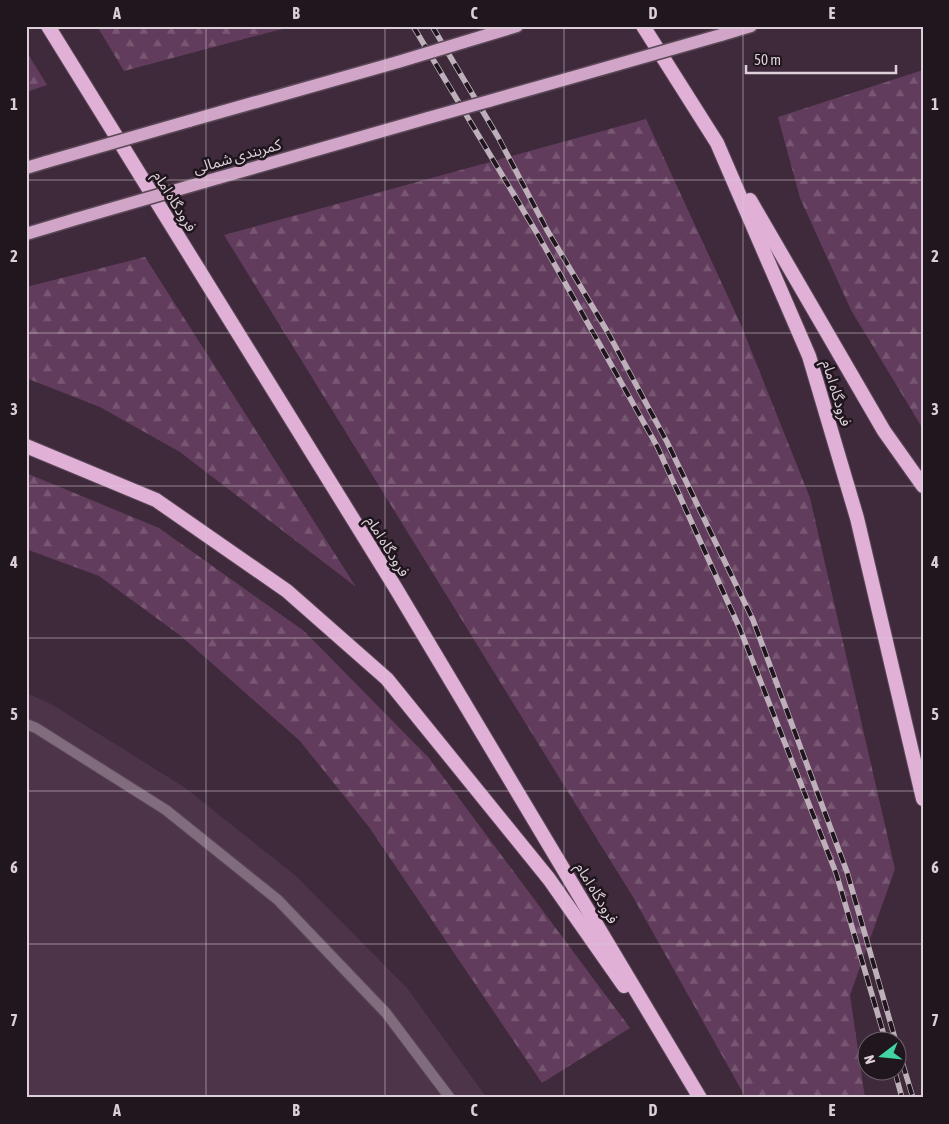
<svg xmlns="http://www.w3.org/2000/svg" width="949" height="1124" font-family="'Asap Condensed','Noto Sans Arabic',sans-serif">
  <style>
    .built { fill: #4e3449 }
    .forest { fill: url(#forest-firs) }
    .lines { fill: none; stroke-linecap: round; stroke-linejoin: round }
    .service-casing { stroke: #5b4857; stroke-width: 12 }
    .primary-casing { stroke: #5b4857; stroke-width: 15 }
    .trunk-casing { stroke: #5b4857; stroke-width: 16 }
    .service { stroke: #816c7d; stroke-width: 10 }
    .primary { stroke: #d0a5c8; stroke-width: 12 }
    .trunk { stroke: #e0b0d7; stroke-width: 14 }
    .rail-casing { stroke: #beb0bb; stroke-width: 5.5 }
    .rail { stroke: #20161e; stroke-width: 4; stroke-dasharray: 11; stroke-linecap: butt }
    .primary-bridge-casing { stroke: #5b4857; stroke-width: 15; stroke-linecap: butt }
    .primary-bridge { stroke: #d0a5c8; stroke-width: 12 }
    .grid { fill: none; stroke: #dccfd9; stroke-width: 1; stroke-opacity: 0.55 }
    .labels { text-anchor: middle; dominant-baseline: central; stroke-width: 5; stroke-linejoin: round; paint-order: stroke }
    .street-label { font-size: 15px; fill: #dccfd9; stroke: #20161e }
    .neatline { fill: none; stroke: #dccfd9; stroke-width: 2 }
    .grid-label { font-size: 16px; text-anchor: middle; font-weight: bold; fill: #dccfd9 }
  </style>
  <defs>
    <pattern id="forest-firs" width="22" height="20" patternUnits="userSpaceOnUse" patternTransform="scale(1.25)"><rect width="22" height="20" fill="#623c5c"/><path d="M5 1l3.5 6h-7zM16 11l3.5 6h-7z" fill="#785773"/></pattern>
  </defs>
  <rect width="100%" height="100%" fill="#3f2a3b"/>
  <path class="built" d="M 26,693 L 51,704 L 184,787 L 296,876 L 407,988 L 487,1098 L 26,1098 Z"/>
  <g class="forest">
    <path d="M 97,26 L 293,26 L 124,71 Z"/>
    <path d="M 26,51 L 47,85 L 26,92 Z"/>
    <path d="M 923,70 L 923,429 L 851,310 L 800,198 L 778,117 Z"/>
    <path d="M 646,119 L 741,325 L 810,498 L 895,869 L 850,995 L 865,1098 L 746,1098 L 633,897 L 224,235 Z"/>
    <path d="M 145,257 L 356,587 L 180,452 L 100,407 L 26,378 L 26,287 Z"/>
    <path d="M 26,473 L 159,528 L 304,631 L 429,758 L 630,1028 L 542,1083 L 369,827 L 300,741 L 181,636 L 99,576 L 26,549 Z"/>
  </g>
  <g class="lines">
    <g class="service-casing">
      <path id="service" d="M 26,724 L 36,728 L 166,810 L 278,900 L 386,1013 L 450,1098"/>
    </g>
    <g class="primary-casing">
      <g id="primary">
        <path d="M 721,35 L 751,26"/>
        <path d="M 464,42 L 517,26"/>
        <path d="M 489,101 L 570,78"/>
        <path d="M 189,121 L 398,62"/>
        <path d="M 26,168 L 46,162"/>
        <path d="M 218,178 L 428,118"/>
        <path d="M 26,234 L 76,219"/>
      </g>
    </g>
    <g class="trunk-casing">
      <g id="trunk">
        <path d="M 48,26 L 395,587 L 700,1098"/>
        <path d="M 643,26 L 717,143 L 809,356 L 857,518 L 923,799"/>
        <path d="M 750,200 L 884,431 L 923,486"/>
        <path d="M 26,446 L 156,500 L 287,591 L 387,679 L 549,879 L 624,986"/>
      </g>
    </g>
    <use href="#service" class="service"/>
    <use href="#primary" class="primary"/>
    <use href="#trunk" class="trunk"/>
    <g class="rail-casing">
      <g id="rail">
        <path d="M 413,26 L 538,235 L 657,446 L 740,629 L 836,873 L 886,1042"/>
        <path d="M 432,26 L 498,137 L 547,230 L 607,331 L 667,442 L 753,620 L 847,872 L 896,1042"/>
        <path d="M 896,1042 L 913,1098"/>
        <path d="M 895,1072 L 902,1098"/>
      </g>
    </g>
    <use href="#rail" class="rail"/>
    <g class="primary-bridge-casing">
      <g id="primary-bridge">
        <path d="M 398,62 L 464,42"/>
        <path d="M 570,78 L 721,35"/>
        <path d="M 428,118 L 489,101"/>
        <path d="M 46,162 L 189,121"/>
        <path d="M 76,219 L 218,178"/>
      </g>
    </g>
    <use href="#primary-bridge" class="primary-bridge"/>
  </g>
  <path class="grid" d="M 206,26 L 206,1098M 385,26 L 385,1098M 564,26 L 564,1098M 743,26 L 743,1098M 26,180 L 923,180M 26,333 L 923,333M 26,486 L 923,486M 26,638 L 923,638M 26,791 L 923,791M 26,944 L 923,944"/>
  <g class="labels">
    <g class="street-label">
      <text transform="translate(237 156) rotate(-16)">کمربندی شمالی</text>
      <text transform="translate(175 201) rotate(58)">فرودگاه امام</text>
      <text transform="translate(837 393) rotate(73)">فرودگاه امام</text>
      <text transform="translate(388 546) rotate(58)">فرودگاه امام</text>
      <text transform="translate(597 893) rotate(59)">فرودگاه امام</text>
    </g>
  </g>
  <rect width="949" height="1124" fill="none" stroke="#20161e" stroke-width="55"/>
  <g transform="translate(882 1056) rotate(254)"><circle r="24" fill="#20161e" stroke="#6b6069"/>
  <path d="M0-4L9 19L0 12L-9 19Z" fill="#3fd4a2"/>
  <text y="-8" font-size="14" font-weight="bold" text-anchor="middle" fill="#dccfd9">N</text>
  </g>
  <path d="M746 65v8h150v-8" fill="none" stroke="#dccfd9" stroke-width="2.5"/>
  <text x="754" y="65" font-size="15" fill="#dccfd9" stroke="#20161e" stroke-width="4" paint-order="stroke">50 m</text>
  <rect x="28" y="28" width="894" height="1068" class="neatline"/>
  <g class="grid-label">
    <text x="117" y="19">A</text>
    <text x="296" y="19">B</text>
    <text x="474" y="19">C</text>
    <text x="653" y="19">D</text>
    <text x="832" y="19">E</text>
    <text x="14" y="110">1</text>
    <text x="935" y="110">1</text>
    <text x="14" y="262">2</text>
    <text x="935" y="262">2</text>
    <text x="14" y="415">3</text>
    <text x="935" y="415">3</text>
    <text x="14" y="568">4</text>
    <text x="935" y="568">4</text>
    <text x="14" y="720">5</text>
    <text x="935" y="720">5</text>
    <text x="14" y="873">6</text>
    <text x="935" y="873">6</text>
    <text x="14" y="1026">7</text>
    <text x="935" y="1026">7</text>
    <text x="117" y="1116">A</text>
    <text x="296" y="1116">B</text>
    <text x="474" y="1116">C</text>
    <text x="653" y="1116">D</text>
    <text x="832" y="1116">E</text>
  </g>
</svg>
